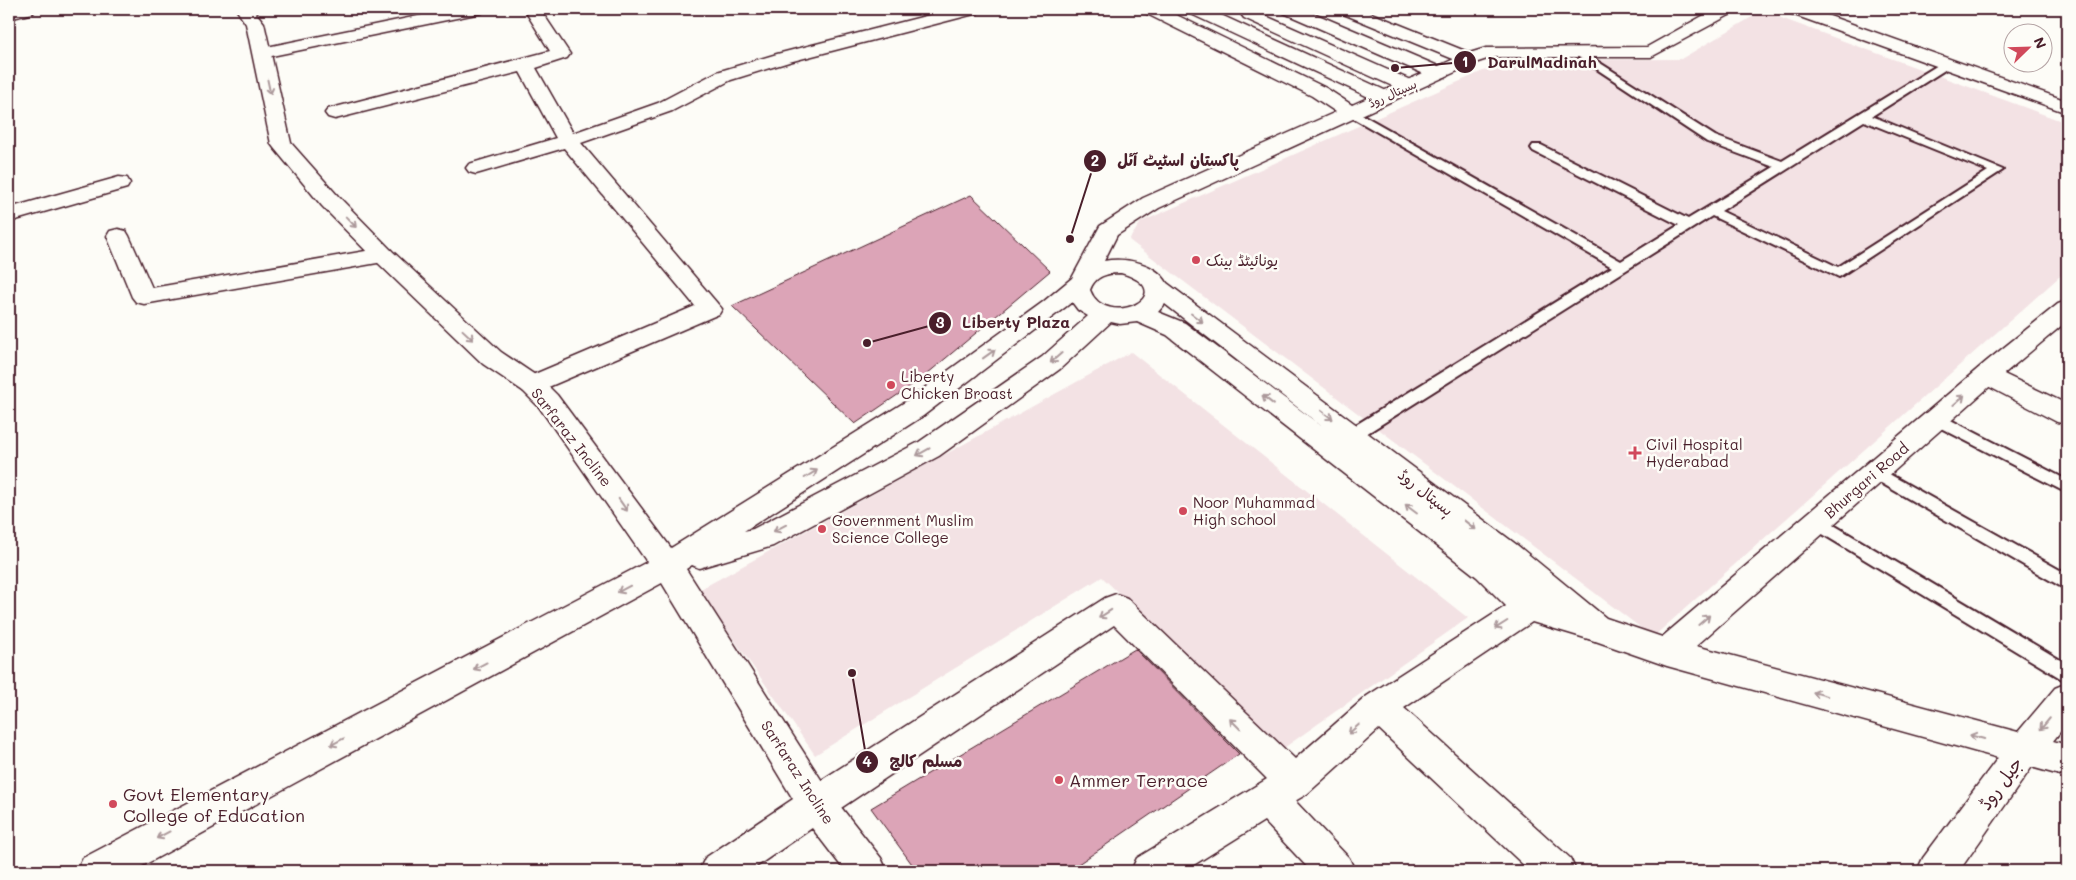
<svg xmlns="http://www.w3.org/2000/svg" width="2076" height="880" font-family="Mali,'Playpen Sans Arabic',sans-serif">
  <style>
    .built { fill: #f3e2e4 }
    .building { fill: #dca4b7; stroke: #4a1f2b }
    .lines { fill: none; stroke-linecap: round; stroke-linejoin: round }
    .service-casing { stroke: #4a1f2b; stroke-width: 4 }
    .minor-casing { stroke: #4a1f2b; stroke-width: 3 }
    .tertiary-casing { stroke: #4a1f2b; stroke-width: 3 }
    .service { fill: #fdfcf7; fill-rule: evenodd }
    .minor { fill: #fdfcf7; fill-rule: evenodd }
    .tertiary { fill: #fdfcf7; fill-rule: evenodd }
    .oneway { stroke: #ac999b }
    .poi-dot { fill: #d1495b; stroke: #fdfcf7; stroke-width: 2 }
    .labels { text-anchor: middle; dominant-baseline: central; stroke-width: 5; stroke-linejoin: round; paint-order: stroke }
    .far-street-label { font-size: 12px; fill: #4a1f2b; stroke: #fdfcf7 }
    .poi-label { font-size: 15px; fill: #4a1f2b; stroke: #fdfcf7; text-anchor: start }
    .street-label { font-size: 15px; fill: #4a1f2b; stroke: #fdfcf7 }
    .near-poi-label { font-size: 18px; fill: #4a1f2b; stroke: #fdfcf7; text-anchor: start }
    .near-street-label { font-size: 18px; fill: #4a1f2b; stroke: #fdfcf7 }
    .leader { fill: none; stroke: #4a1f2b; stroke-width: 2 }
    .callout-dot { fill: #4a1f2b; stroke: #fdfcf7; stroke-width: 2 }
    .mark-label { font-size: 15px; text-anchor: middle; font-weight: bold; fill: #fff }
    .callout-label { font-size: 16px; text-anchor: middle; font-weight: bold; fill: #4a1f2b; stroke: #fdfcf7; stroke-width: 5; stroke-linejoin: round; paint-order: stroke }
  </style>
  <rect width="100%" height="100%" fill="#fdfcf7"/>
  <filter id="ink" filterUnits="userSpaceOnUse"><feTurbulence type="fractalNoise" baseFrequency=".02" numOctaves="2"/><feDisplacementMap in="SourceGraphic" scale="10" xChannelSelector="R" yChannelSelector="G"/><feConvolveMatrix kernelMatrix="1 2 1 2 8 2 1 2 1" color-interpolation-filters="sRGB"/></filter>
  <g filter="url(#ink)">
    <g class="built">
      <path d="M 1762,11 L 2067,123 L 2067,270 L 1653,637 L 1129,240 L 1141,222 L 1508,60 L 1681,59 Z"/>
      <path d="M 1131,352 L 1468,618 L 1281,750 L 1102,577 L 815,755 L 699,590 Z"/>
    </g>
    <g class="building">
      <path d="M 971,195 L 1050,271 L 921,379 L 855,424 L 732,306 Z"/>
      <path d="M 1135,649 L 1239,754 L 1068,871 L 917,871 L 871,808 Z"/>
    </g>
    <g class="lines">
      <g class="service-casing">
        <g id="service">
          <path d="M 1578,49 L 1715,136 L 1782,161 L 1943,62 L 1951,62 L 1951,66 L 1872,116 L 2003,170 L 1839,277 L 1712,216 L 1358,439 L 1346,439 L 1344,435 L 1346,431 L 1612,267 L 1346,114 L 1346,110 L 1354,110 L 1621,261 L 1679,225 L 1533,151 L 1531,148 L 1533,145 L 1541,145 L 1688,219 L 1774,167 L 1707,142 L 1574,54 L 1573,52 ZM 1864,121 L 1988,171 L 1838,267 L 1721,211 Z"/>
          <path d="M 1937,413 L 2067,480 L 2067,493 L 1931,423 L 1929,419 L 1931,415 Z"/>
          <path d="M 1875,466 L 2067,574 L 2067,590 L 1869,476 L 1867,472 L 1869,468 Z"/>
          <path d="M 1817,515 L 2067,664 L 2067,682 L 1811,527 L 1808,522 L 1811,517 Z"/>
        </g>
      </g>
      <g class="minor-casing">
        <g id="minor">
          <path d="M 452,9 L 484,9 L 482,13 L 476,14 L 262,58 L 256,57 L 253,53 L 256,49 L 262,48 Z"/>
          <path d="M 524,9 L 540,9 L 570,54 L 567,58 L 536,68 L 573,133 L 658,103 L 717,72 L 777,54 L 953,9 L 980,9 L 978,13 L 789,62 L 731,80 L 672,111 L 581,143 L 722,309 L 719,314 L 532,394 L 523,391 L 519,385 L 523,379 L 695,306 L 564,148 L 483,172 L 476,174 L 469,172 L 466,168 L 469,164 L 556,138 L 520,72 L 335,119 L 328,117 L 325,113 L 328,109 L 550,51 Z"/>
          <path d="M 1187,9 L 1208,9 L 1391,93 L 1394,97 L 1391,101 L 1377,101 L 1189,13 Z"/>
          <path d="M 1250,9 L 1415,82 L 1417,86 L 1415,90 L 1401,90 L 1244,18 L 1241,14 L 1244,10 Z"/>
          <path d="M 1282,9 L 1304,9 L 1445,69 L 1447,73 L 1445,77 L 1431,77 L 1284,13 Z"/>
          <path d="M 1339,9 L 1361,9 L 1475,55 L 1478,59 L 1475,63 L 1463,63 L 1341,13 Z"/>
          <path d="M 119,177 L 127,178 L 130,183 L 127,188 L 9,222 L 9,208 Z"/>
          <path d="M 118,229 L 126,231 L 129,236 L 152,288 L 383,248 L 391,250 L 394,255 L 391,260 L 383,262 L 144,304 L 136,302 L 132,297 L 107,236 L 110,231 Z"/>
          <path d="M 1987,366 L 2067,404 L 2067,424 L 2057,422 L 1978,381 L 1974,375 L 1978,369 Z"/>
          <path d="M 1116,594 L 1127,598 L 1295,759 L 1367,696 L 1517,599 L 1528,595 L 1606,619 L 1611,628 L 1606,637 L 1595,641 L 1532,622 L 1404,708 L 1570,858 L 1576,871 L 1530,871 L 1379,729 L 1307,794 L 1295,801 L 1349,858 L 1355,871 L 1311,871 L 1264,821 L 1184,871 L 1131,871 L 1137,858 L 1267,779 L 1114,625 L 829,816 L 816,821 L 803,816 L 798,804 L 803,792 L 1105,598 Z"/>
          <path d="M 2024,734 L 2036,739 L 2042,750 L 2036,761 L 1959,871 L 1917,871 L 1923,858 L 2012,739 Z"/>
        </g>
      </g>
      <g class="tertiary-casing">
        <g id="tertiary">
          <path d="M 9,9 L 35,9 L 33,13 L 9,19 Z"/>
          <path d="M 236,9 L 253,9 L 264,23 L 291,143 L 338,196 L 391,250 L 501,352 L 541,379 L 557,395 L 671,548 L 905,402 L 1043,302 L 1072,278 L 1100,226 L 1143,198 L 1336,112 L 1312,96 L 1145,13 L 1143,9 L 1164,9 L 1326,88 L 1352,105 L 1463,55 L 1486,48 L 1647,47 L 1715,9 L 1735,9 L 1733,13 L 1651,57 L 1493,57 L 1475,63 L 1159,208 L 1117,235 L 1104,261 C 1125,257 1156,263 1167,283 L 1517,545 L 1606,618 L 1662,637 L 1987,361 L 2058,304 L 2067,301 L 2067,321 L 2005,373 L 1696,646 L 2018,732 L 2055,688 L 2067,683 L 2067,723 L 2053,741 L 2067,745 L 2067,777 L 1667,666 L 1584,637 L 1539,599 L 1544,608 L 1539,617 L 1528,621 L 1517,617 L 1477,577 L 1167,335 L 1137,322 L 1120,324 L 1111,322 L 1060,369 L 939,456 L 773,546 L 699,568 L 692,565 L 686,569 L 829,792 L 881,858 L 887,871 L 845,871 L 812,828 L 750,871 L 699,871 L 705,858 L 793,799 L 662,583 L 133,871 L 77,871 L 83,858 L 647,562 L 539,407 L 523,391 L 483,364 L 375,260 L 322,206 L 274,148 L 271,144 L 246,24 ZM 1121,273 C 1185,292 1106,332 1090,290 C 1095,276 1107,273 1121,273 ZM 1072,302 L 1078,310 L 1088,316 L 1042,357 L 919,442 L 753,529 L 744,531 L 923,416 ZM 1165,304 L 1324,428 L 1185,323 L 1158,312 Z"/>
          <path d="M 1787,9 L 1810,9 L 2067,101 L 2067,113 L 1789,13 Z"/>
        </g>
      </g>
      <use href="#service" class="service"/>
      <use href="#minor" class="minor"/>
      <use href="#tertiary" class="tertiary"/>
    </g>
    <defs><path id="oneway-shaft" d="M-6 0H5M1.5-3L5.5 0L1.5 3" fill="none" stroke-width="1.6" stroke-linecap="round" stroke-linejoin="round" transform="scale(1.25)"/></defs>
    <g class="oneway">
      <use href="#oneway-shaft" transform="translate(269 87) rotate(78)"/>
      <use href="#oneway-shaft" transform="translate(351 222) rotate(46)"/>
      <use href="#oneway-shaft" transform="translate(1197 318) rotate(37)"/>
      <use href="#oneway-shaft" transform="translate(468 335) rotate(43)"/>
      <use href="#oneway-shaft" transform="translate(989 354) rotate(-36)"/>
      <use href="#oneway-shaft" transform="translate(1056 358) rotate(139)"/>
      <use href="#oneway-shaft" transform="translate(1268 400) rotate(-142)"/>
      <use href="#oneway-shaft" transform="translate(1959 400) rotate(-41)"/>
      <use href="#oneway-shaft" transform="translate(1327 415) rotate(37)"/>
      <use href="#oneway-shaft" transform="translate(923 452) rotate(151)"/>
      <use href="#oneway-shaft" transform="translate(811 474) rotate(-32)"/>
      <use href="#oneway-shaft" transform="translate(623 505) rotate(55)"/>
      <use href="#oneway-shaft" transform="translate(1411 509) rotate(-143)"/>
      <use href="#oneway-shaft" transform="translate(1470 525) rotate(38)"/>
      <use href="#oneway-shaft" transform="translate(780 528) rotate(152)"/>
      <use href="#oneway-shaft" transform="translate(624 589) rotate(152)"/>
      <use href="#oneway-shaft" transform="translate(1105 614) rotate(147)"/>
      <use href="#oneway-shaft" transform="translate(1704 620) rotate(-41)"/>
      <use href="#oneway-shaft" transform="translate(1501 625) rotate(148)"/>
      <use href="#oneway-shaft" transform="translate(480 666) rotate(152)"/>
      <use href="#oneway-shaft" transform="translate(1820 694) rotate(-165)"/>
      <use href="#oneway-shaft" transform="translate(1235 724) rotate(-135)"/>
      <use href="#oneway-shaft" transform="translate(2045 724) rotate(130)"/>
      <use href="#oneway-shaft" transform="translate(1354 729) rotate(139)"/>
      <use href="#oneway-shaft" transform="translate(1977 737) rotate(-165)"/>
      <use href="#oneway-shaft" transform="translate(337 742) rotate(152)"/>
      <use href="#oneway-shaft" transform="translate(163 835) rotate(152)"/>
    </g>
  </g>
  <g class="poi-dot">
    <circle cx="1196" cy="260" r="5"/>
    <circle cx="891" cy="385" r="5"/>
    <path d="M1632.5 445.5h5v5h5v5h-5v5h-5v-5h-5v-5h5z"/>
    <circle cx="1183" cy="511" r="5"/>
    <circle cx="822" cy="529" r="5"/>
    <circle cx="1059" cy="780" r="5"/>
    <circle cx="113" cy="804" r="5"/>
  </g>
  <g class="labels">
    <g class="far-street-label">
      <text transform="translate(1392 93) rotate(-24)">ہسپتال روڈ</text>
    </g>
    <g class="poi-label">
      <text x="1206" y="260">یونائیٹڈ بینک</text>
      <text x="901" y="376">Liberty<tspan x="901" dy="17">Chicken Broast</tspan></text>
      <text x="1646" y="444">Civil Hospital<tspan x="1646" dy="17">Hyderabad</tspan></text>
      <text x="1193" y="502">Noor Muhammad<tspan x="1193" dy="17">High school</tspan></text>
      <text x="832" y="520">Government Muslim<tspan x="832" dy="17">Science College</tspan></text>
    </g>
    <g class="street-label">
      <text transform="translate(572 437) rotate(52)">Sarfaraz Incline</text>
      <text transform="translate(1866 480) rotate(-41)">Bhurgari Road</text>
      <text transform="translate(1426 492) rotate(38)">ہسپتال روڈ</text>
      <text transform="translate(798 772) rotate(57)">Sarfaraz Incline</text>
    </g>
    <g class="near-poi-label">
      <text x="1069" y="780">Ammer Terrace</text>
      <text x="123" y="794">Govt Elementary<tspan x="123" dy="21">College of Education</tspan></text>
    </g>
    <g class="near-street-label">
      <text transform="translate(2000 783) rotate(-54)">جیل روڈ</text>
    </g>
  </g>
  <path class="leader" d="M1395 68L1465 62M1070 239L1095 161M867 343L940 323M852 673L867 762"/>
  <g class="callout-dot">
    <circle cx="1395" cy="68" r="5"/>
    <circle cx="1070" cy="239" r="5"/>
    <circle cx="867" cy="343" r="5"/>
    <circle cx="852" cy="673" r="5"/>
    <circle cx="1465" cy="62" r="12"/>
    <circle cx="1095" cy="161" r="12"/>
    <circle cx="940" cy="323" r="12"/>
    <circle cx="867" cy="762" r="12"/>
  </g>
  <g class="mark-label">
    <text x="1465" y="67">1</text>
    <text x="1095" y="166">2</text>
    <text x="940" y="328">3</text>
    <text x="867" y="767">4</text>
  </g>
  <g class="callout-label">
    <text x="1542" y="68">DarulMadinah</text>
    <text x="1178" y="166">پاکستان اسٹیٹ آئل</text>
    <text x="1016" y="328">Liberty Plaza</text>
    <text x="926" y="767">مسلم کالج</text>
  </g>
  <rect width="2076" height="880" fill="none" stroke="#fdfcf7" stroke-width="30"/>
  <rect x="15" y="15" width="2046" height="850" fill="none" stroke="#4a1f2b" stroke-width="2" filter="url(#ink)"/>
  <g transform="translate(2028 48) rotate(67)"><circle r="24" fill="#fdfcf7" stroke="#b5a4a5"/>
  <path d="M0-4L9 19L0 12L-9 19Z" fill="#d1495b"/>
  <text y="-8" font-size="14" font-weight="bold" text-anchor="middle" fill="#4a1f2b">N</text>
  </g>
</svg>
